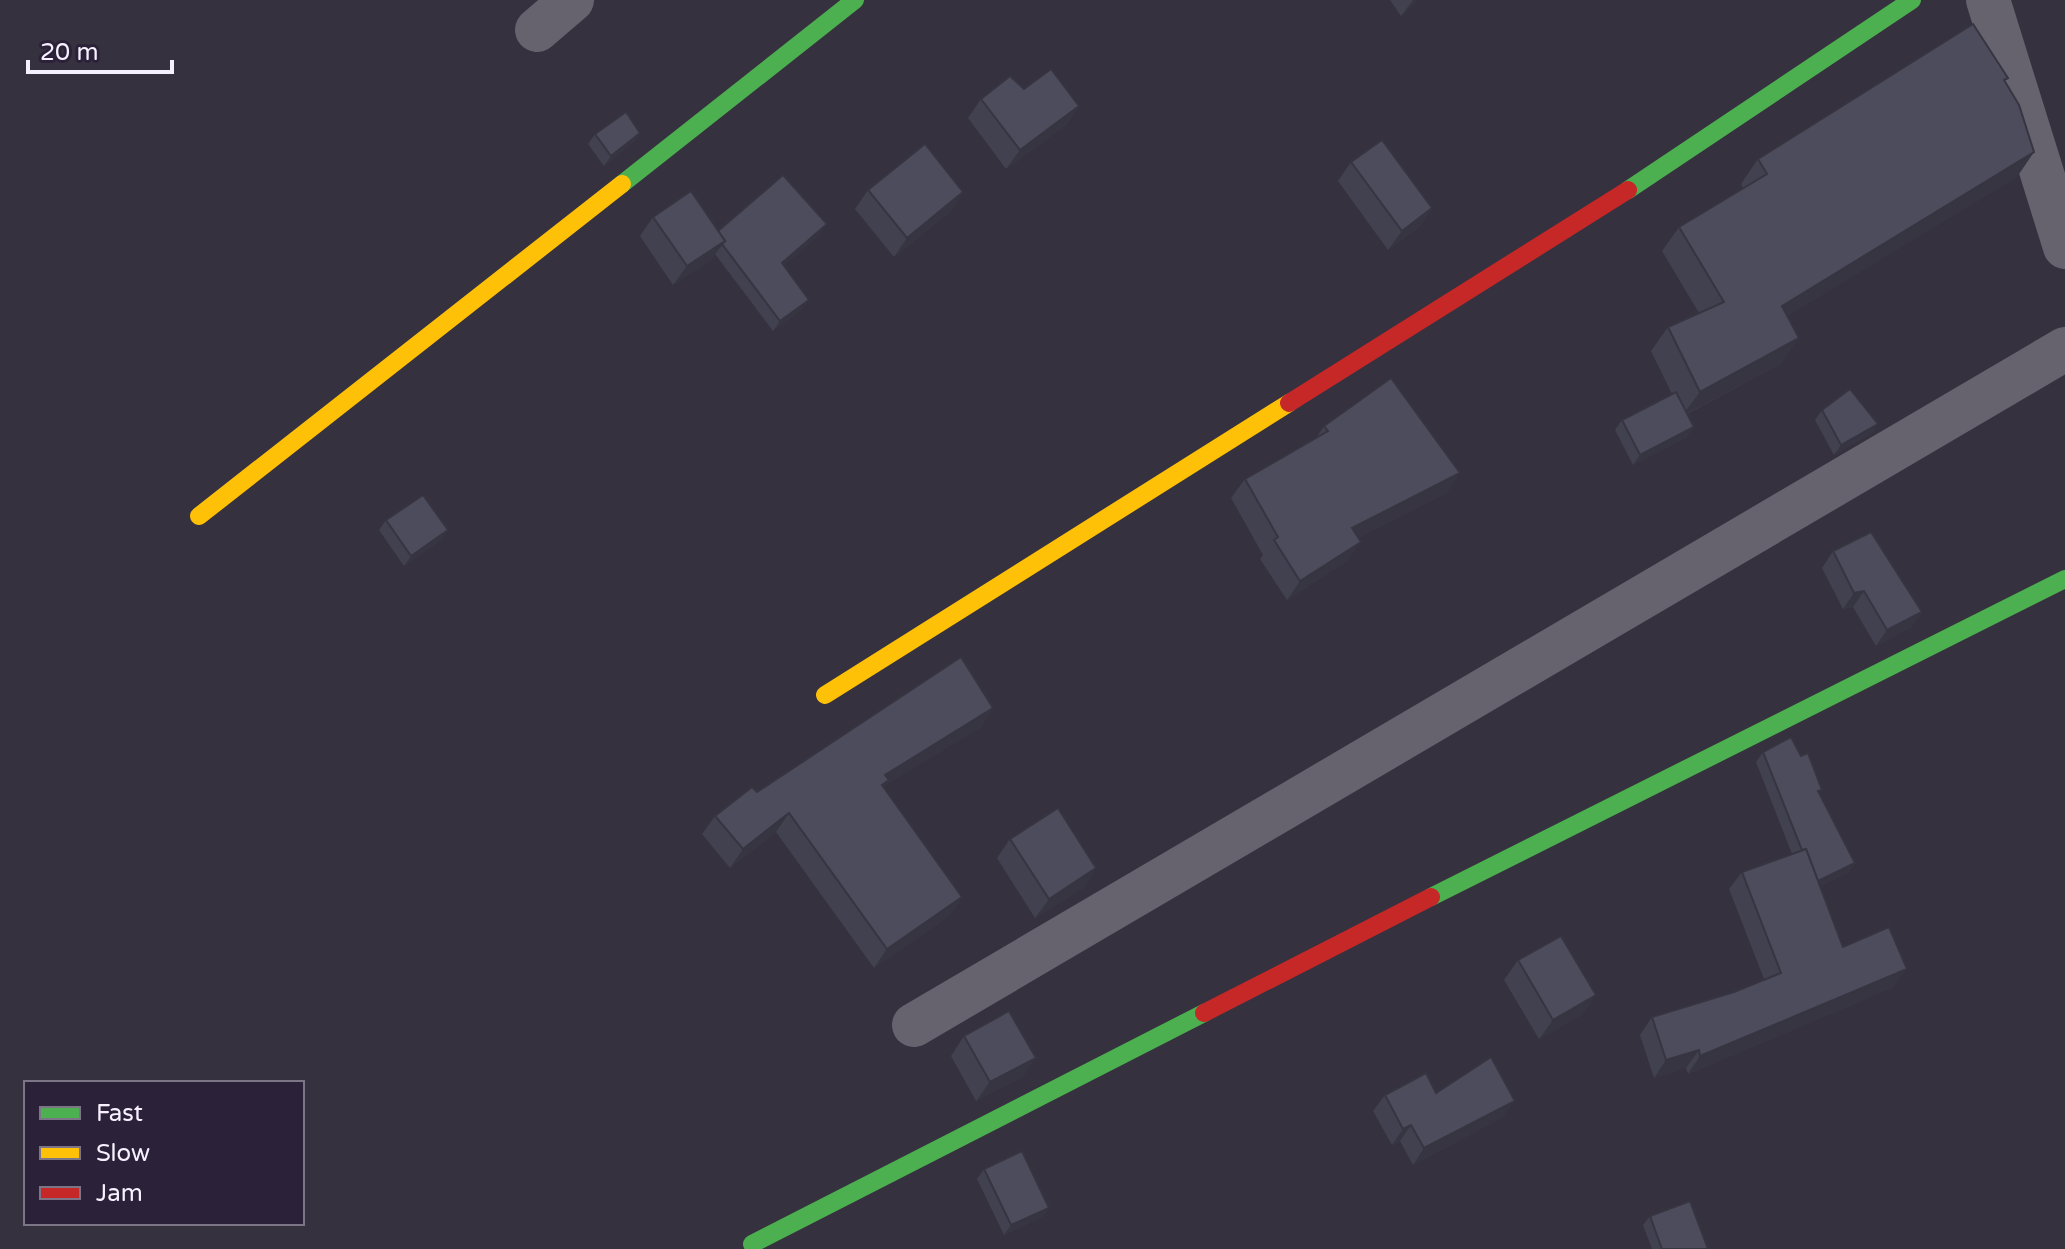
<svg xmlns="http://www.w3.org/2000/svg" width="2065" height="1249" font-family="'Varela Round',sans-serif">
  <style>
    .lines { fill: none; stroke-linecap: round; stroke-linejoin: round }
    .street { stroke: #66626e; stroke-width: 44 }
    .fast { stroke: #4caf50; stroke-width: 18 }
    .slow { stroke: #ffc107; stroke-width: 18 }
    .jam { stroke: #c62828; stroke-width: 18 }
    .wall { fill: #424150 }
    .shaded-wall { fill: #363541 }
    .building { fill: #4d4c5d; stroke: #363541; stroke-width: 2 }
  </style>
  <rect width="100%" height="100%" fill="#36313e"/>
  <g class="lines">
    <g class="street">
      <path d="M 1988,0 L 2065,247"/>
      <path d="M 537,30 L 572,0"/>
      <path d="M 914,1025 L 2065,349"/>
    </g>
    <g class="fast">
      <path d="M 622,184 L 855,0"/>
      <path d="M 1628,190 L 1912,0"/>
      <path d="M 1431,897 L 2065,579"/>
      <path d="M 752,1244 L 1204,1013"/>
    </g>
    <g class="slow">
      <path d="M 199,516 L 622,184"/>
      <path d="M 825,695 L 1289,403"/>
    </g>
    <g class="jam">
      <path d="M 1289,403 L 1628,190"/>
      <path d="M 1204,1013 L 1431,897"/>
    </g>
  </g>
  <g class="wall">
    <path d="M 1390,0 L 1417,0 L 1401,16 Z"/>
    <path d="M 2005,82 L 2017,177 L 1787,316 L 1782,363 L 1687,414 L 1687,437 L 1633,465 L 1615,430 L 1622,420 L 1672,394 L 1651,351 L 1668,327 L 1699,313 L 1662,251 L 1679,227 L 1743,188 L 1741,184 L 1758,159 Z"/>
    <path d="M 981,99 L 1079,106 L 1066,125 L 1006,169 L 968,118 Z"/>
    <path d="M 640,133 L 633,142 L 604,166 L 588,144 L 595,134 Z"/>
    <path d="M 1351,162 L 1432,208 L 1419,227 L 1388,250 L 1338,181 Z"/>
    <path d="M 868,190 L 963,192 L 950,212 L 894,257 L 855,209 Z"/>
    <path d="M 653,217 L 718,231 L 820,234 L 784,265 L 802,309 L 773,331 L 715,254 L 711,260 L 673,285 L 640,236 Z"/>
    <path d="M 1822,410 L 1878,424 L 1871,434 L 1834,455 L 1815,420 Z"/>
    <path d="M 1324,426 L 1447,493 L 1358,538 L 1347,561 L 1287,600 L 1260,559 L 1263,555 L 1231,498 L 1245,479 L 1316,438 Z"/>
    <path d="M 386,520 L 448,530 L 441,540 L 404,566 L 379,530 Z"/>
    <path d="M 1833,551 L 1922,612 L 1910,628 L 1876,646 L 1853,607 L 1843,609 L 1822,568 Z"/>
    <path d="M 993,708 L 981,727 L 885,785 L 884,787 L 962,897 L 949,916 L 874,968 L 776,832 L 730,868 L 702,834 L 715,816 L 757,792 Z"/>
    <path d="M 1763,752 L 1820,794 L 1855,863 L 1848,873 L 1820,886 L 1843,947 L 1894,987 L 1688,1074 L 1686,1068 L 1654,1078 L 1640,1035 L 1652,1017 L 1734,992 L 1764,979 L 1729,889 L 1742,872 L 1792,854 L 1756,762 Z"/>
    <path d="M 1010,839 L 1096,868 L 1083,888 L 1035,918 L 997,858 Z"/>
    <path d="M 1518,960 L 1583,1014 L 1539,1039 L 1504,980 Z"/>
    <path d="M 964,1036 L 1023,1077 L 976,1101 L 951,1056 Z"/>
    <path d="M 1436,1093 L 1503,1117 L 1413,1165 L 1400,1141 L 1392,1145 L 1373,1111 L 1385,1095 Z"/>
    <path d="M 984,1169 L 1049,1208 L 1042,1217 L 1004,1235 L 977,1179 Z"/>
    <path d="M 1650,1216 L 1708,1249 L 1652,1249 L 1643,1225 Z"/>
  </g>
  <g class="shaded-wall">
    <path d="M 1413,0 L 1417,0 L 1401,16 Z"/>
    <path d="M 1079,106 L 1066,125 L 1006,169 L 1020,150 Z"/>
    <path d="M 640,133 L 633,142 L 604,166 L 611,156 Z"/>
    <path d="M 2034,152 L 2017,177 L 1765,330 L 1782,306 Z"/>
    <path d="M 963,192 L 950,212 L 894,257 L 907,238 Z"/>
    <path d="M 1432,208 L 1419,227 L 1388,250 L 1402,231 Z"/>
    <path d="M 827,224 L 820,234 L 775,273 L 782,263 Z"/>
    <path d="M 725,241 L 711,260 L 673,285 L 687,266 Z"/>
    <path d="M 809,300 L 802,309 L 773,331 L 780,321 Z"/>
    <path d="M 1799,338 L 1782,363 L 1682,416 L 1700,392 Z"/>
    <path d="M 1878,424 L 1871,434 L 1834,455 L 1841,445 Z"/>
    <path d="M 1694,427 L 1687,437 L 1633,465 L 1640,455 Z"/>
    <path d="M 1460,473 L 1447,493 L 1339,548 L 1352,528 Z"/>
    <path d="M 448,530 L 441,540 L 404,566 L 411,556 Z"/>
    <path d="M 1361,542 L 1347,561 L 1287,600 L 1300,581 Z"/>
    <path d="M 1864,591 L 1853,607 L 1843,609 L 1854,593 Z"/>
    <path d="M 1922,612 L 1910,628 L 1876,646 L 1887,630 Z"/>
    <path d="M 993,708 L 981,727 L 885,785 L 876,799 L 885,775 Z"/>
    <path d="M 789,813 L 776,832 L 730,868 L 743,849 Z"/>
    <path d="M 1855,863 L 1848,873 L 1807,892 L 1814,882 Z"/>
    <path d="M 1096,868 L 1083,888 L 1035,918 L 1049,899 Z"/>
    <path d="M 962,897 L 949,916 L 874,968 L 887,949 Z"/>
    <path d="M 1907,969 L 1894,987 L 1688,1074 L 1700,1056 Z"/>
    <path d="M 1596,995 L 1583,1014 L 1539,1039 L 1553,1020 Z"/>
    <path d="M 1699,1050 L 1686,1068 L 1654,1078 L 1666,1060 Z"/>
    <path d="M 1036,1058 L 1023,1077 L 976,1101 L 990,1082 Z"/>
    <path d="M 1515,1101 L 1503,1117 L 1413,1165 L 1424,1148 Z"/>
    <path d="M 1411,1125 L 1400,1141 L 1392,1145 L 1403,1129 Z"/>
    <path d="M 1049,1208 L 1042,1217 L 1004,1235 L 1011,1225 Z"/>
  </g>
  <g class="building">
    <path d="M 1973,24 L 2008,78 L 2004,80 L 2019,105 L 2034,152 L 1782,306 L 1799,338 L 1700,392 L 1668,327 L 1724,302 L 1679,227 L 1767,174 L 1758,159 Z"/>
    <path d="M 1051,69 L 1079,106 L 1020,150 L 981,99 L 1010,76 L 1024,89 Z"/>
    <path d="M 626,112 L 640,133 L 611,156 L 595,134 Z"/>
    <path d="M 1382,140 L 1432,208 L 1402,231 L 1351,162 Z"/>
    <path d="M 925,144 L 963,192 L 907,238 L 868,190 Z"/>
    <path d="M 783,175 L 827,224 L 782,263 L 809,300 L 780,321 L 722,244 L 725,241 L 718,231 Z"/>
    <path d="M 691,191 L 725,241 L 687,266 L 653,217 Z"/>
    <path d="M 1391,378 L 1460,473 L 1352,528 L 1361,542 L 1300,581 L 1274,540 L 1278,537 L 1245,479 L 1328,431 L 1324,426 Z"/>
    <path d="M 1850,389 L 1878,424 L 1841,445 L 1822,410 Z"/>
    <path d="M 1676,392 L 1694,427 L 1640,455 L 1622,420 Z"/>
    <path d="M 423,495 L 448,530 L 411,556 L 386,520 Z"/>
    <path d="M 1871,532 L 1922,612 L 1887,630 L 1864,591 L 1854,593 L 1833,551 Z"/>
    <path d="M 961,657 L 993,708 L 885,775 L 889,780 L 882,785 L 962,897 L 887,949 L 789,813 L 743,849 L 715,816 L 752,787 L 757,792 Z"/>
    <path d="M 1791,737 L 1801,756 L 1808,753 L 1822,790 L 1818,791 L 1855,863 L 1818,881 L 1806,849 L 1802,850 L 1763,752 Z"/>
    <path d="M 1058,808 L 1096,868 L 1049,899 L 1010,839 Z"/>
    <path d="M 1806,849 L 1843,947 L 1889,927 L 1907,969 L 1700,1056 L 1699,1050 L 1666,1060 L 1652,1017 L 1734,992 L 1781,973 L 1742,872 Z"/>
    <path d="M 1561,936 L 1596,995 L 1553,1020 L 1518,960 Z"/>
    <path d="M 1009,1011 L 1036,1058 L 990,1082 L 964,1036 Z"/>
    <path d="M 1491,1057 L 1515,1101 L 1424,1148 L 1411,1125 L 1403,1129 L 1385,1095 L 1426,1073 L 1436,1093 Z"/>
    <path d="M 1022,1151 L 1049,1208 L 1011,1225 L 984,1169 Z"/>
    <path d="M 1690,1201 L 1708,1249 L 1662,1249 L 1650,1216 Z"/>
  </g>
  <rect x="24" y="1081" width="280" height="144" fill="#2b223a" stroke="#7c7588" stroke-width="2"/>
  <rect x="40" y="1107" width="40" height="12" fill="#4caf50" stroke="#7c7588" stroke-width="2"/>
  <text x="96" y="1121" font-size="24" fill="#f6f1fe">Fast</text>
  <rect x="40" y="1147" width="40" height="12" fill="#ffc107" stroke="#7c7588" stroke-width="2"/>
  <text x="96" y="1161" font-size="24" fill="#f6f1fe">Slow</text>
  <rect x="40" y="1187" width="40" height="12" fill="#c62828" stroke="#7c7588" stroke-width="2"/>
  <text x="96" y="1201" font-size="24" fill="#f6f1fe">Jam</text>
  <path d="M28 60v12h144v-12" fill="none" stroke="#f6f1fe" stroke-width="4"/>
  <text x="40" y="60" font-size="24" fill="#f6f1fe" stroke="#2b223a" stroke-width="6" paint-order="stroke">20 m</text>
</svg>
